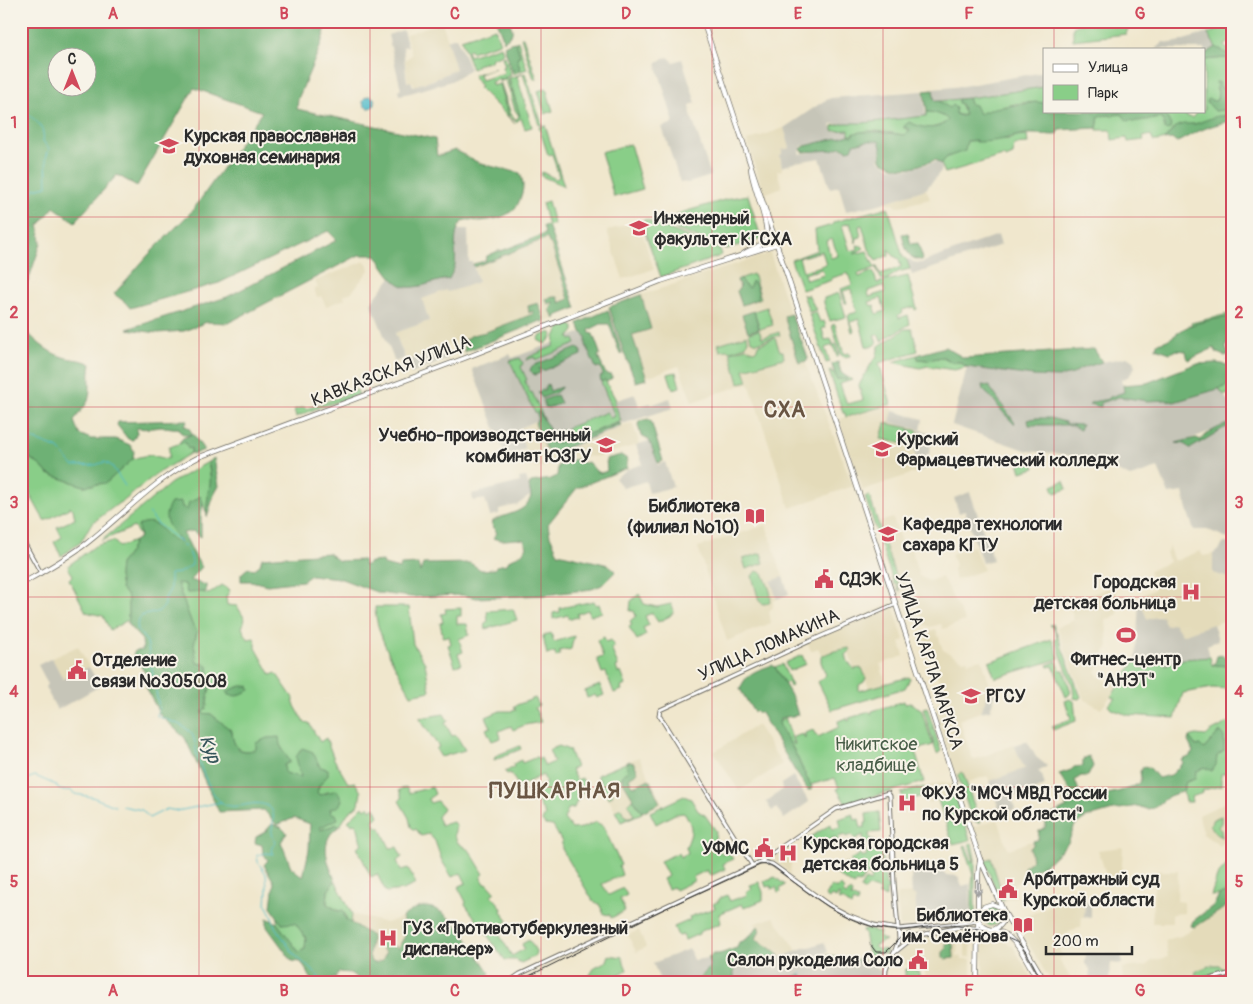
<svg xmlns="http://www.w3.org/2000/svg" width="1253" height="1004" font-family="Pangolin,sans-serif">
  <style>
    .built { fill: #e4dbba }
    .industrial { fill: #c6c5b8 }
    .green { fill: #89ce88; stroke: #5a7c5a; fill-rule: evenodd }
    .forest { fill: #6eb174; stroke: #4c6e50; fill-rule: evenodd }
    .water { fill: #50bccb; stroke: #3e747b }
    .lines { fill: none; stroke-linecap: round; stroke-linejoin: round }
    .stream { stroke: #50bccb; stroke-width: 1 }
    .secondary-casing { stroke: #706d64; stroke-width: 5 }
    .primary-casing { stroke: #706d64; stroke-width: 5.5 }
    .secondary { stroke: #fff; stroke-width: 3 }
    .primary { stroke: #fff; stroke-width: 4 }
    .tram { stroke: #2b2b2b; stroke-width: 1 }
    .rail-casing { stroke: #2b2b2b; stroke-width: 3 }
    .rail { stroke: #f7f3e8; stroke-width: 1; stroke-dasharray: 4; stroke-linecap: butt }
    .oneway { stroke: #a0a0a0 }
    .grid { fill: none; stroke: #d1495b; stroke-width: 1; stroke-opacity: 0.55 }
    .labels { text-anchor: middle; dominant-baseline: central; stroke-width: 4; stroke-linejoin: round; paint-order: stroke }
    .poi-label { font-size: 18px; font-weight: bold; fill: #2b2b2b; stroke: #f7f3e8; text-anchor: start }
    .street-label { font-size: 18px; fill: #2b2b2b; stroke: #f7f3e8 }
    .park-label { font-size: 18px; fill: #475c47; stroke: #f7f3e8 }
    .water-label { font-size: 19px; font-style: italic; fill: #36565b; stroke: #f7f3e8 }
    .district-label { font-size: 22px; font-weight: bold; letter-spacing: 1px; fill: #695543; stroke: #f7f3e8 }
    .neatline { fill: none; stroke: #d1495b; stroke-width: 2 }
    .grid-label { font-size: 16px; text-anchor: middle; font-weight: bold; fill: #d1495b }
  </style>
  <rect width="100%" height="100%" fill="#f7f3e8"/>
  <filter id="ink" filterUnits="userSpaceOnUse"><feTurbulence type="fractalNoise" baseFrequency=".02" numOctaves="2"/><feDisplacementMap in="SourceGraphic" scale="10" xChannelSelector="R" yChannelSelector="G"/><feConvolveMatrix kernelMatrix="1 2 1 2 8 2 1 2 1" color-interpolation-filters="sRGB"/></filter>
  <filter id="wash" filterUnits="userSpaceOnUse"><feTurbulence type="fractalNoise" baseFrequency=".0096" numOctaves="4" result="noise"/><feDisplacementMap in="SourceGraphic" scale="20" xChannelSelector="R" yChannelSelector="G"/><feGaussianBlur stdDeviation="1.12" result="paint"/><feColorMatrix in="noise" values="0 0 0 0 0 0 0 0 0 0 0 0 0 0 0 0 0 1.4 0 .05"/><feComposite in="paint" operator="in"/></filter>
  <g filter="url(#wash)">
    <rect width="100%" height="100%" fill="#f0e7cd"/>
    <g class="built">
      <path d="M 442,22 L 458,70 L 415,86 L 412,81 L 408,83 L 405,60 L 412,55 L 406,34 Z"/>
      <path d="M 784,128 L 790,148 L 780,155 L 782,170 L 777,171 L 782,187 L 764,194 L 747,141 Z"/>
      <path d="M 926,189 L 930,199 L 896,207 L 895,205 L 885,202 Z"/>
      <path d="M 638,220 L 654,269 L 623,279 L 607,231 Z"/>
      <path d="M 547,238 L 551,244 L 569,299 L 559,304 L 555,319 L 544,323 L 533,314 L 486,332 L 472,335 L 465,340 L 460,340 L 407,361 L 395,333 L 429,321 L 421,299 L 446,289 L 454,289 L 478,282 L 474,267 Z"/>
      <path d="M 770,253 L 806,364 L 853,486 L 790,508 L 749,383 L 692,402 L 679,366 L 646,377 L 632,335 L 651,328 L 641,295 Z"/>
      <path d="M 365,261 L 368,265 L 369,270 L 352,292 L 344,295 L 345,299 L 326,306 L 321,296 L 317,297 L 314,289 L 318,288 L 315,281 Z"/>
      <path d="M 891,404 L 893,411 L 891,422 L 921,430 L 914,451 L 920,471 L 863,490 L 840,422 L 842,418 Z"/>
      <path d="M 536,421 L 549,455 L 632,423 L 640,444 L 616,451 L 601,454 L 601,456 L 568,458 L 554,464 L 535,469 L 531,458 L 525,449 L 518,429 Z"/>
      <path d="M 893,518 L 901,542 L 908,540 L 919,576 L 929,581 L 942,577 L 965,621 L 946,628 L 943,629 L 941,624 L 930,627 L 924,624 L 916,599 L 918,590 L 900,595 L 896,590 L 873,524 Z"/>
      <path d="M 766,525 L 783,577 L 772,581 L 777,599 L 773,601 L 773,607 L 769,611 L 771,623 L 727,641 L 698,547 Z"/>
      <path d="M 1168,545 L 1174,561 L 1200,551 L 1203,556 L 1213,554 L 1213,573 L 1232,579 L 1232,618 L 1182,635 L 1166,626 L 1160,615 L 1147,620 L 1143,609 L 1144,594 L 1155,589 L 1149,571 L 1169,562 L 1166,552 L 1168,551 Z"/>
      <path d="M 974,546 L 979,560 L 984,570 L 956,580 L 954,576 L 953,569 L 955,565 L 951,554 Z"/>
      <path d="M 1113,586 L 1119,600 L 1118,614 L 1106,620 L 1108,646 L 1096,672 L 1098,676 L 1109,682 L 1111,678 L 1121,683 L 1101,709 L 1084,699 L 1057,627 L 1074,620 L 1069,603 Z"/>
      <path d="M 892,603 L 904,640 L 900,642 L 904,656 L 880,664 L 886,683 L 869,688 L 862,668 L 854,669 L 849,653 L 851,651 L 850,648 L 836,651 L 822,656 L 818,648 L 811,651 L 807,641 Z"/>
      <path d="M 936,629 L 943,650 L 963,660 L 967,659 L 968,662 L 982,659 L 991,689 L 980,712 L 959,720 L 973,760 L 1014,745 L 1023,765 L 1027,768 L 990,781 L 987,776 L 959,785 L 935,711 L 935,705 L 946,701 L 923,633 Z"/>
      <path d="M 78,646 L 89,667 L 63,679 L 52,658 Z"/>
      <path d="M 757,725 L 782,764 L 739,791 L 714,752 Z"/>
      <path d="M 639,757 L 663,804 L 621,822 L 597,775 Z"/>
      <path d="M 943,782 L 951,784 L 956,795 L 928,803 L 924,787 Z"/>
      <path d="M 1232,799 L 1232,832 L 1220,846 L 1203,834 L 1199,815 Z"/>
      <path d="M 998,819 L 1008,850 L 1031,841 L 1032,845 L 1030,848 L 1032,861 L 1027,864 L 1024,870 L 1023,880 L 1014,884 L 1017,896 L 1004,901 L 984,861 L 973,827 Z"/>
      <path d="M 792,843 L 791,863 L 790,874 L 772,857 Z"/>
      <path d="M 1123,847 L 1121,881 L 1108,880 L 1098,850 Z"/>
      <path d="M 1155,871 L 1178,871 L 1177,901 L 1184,902 L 1184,913 L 1172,914 L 1172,923 L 1152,923 Z"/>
      <path d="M 912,893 L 912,895 L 915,894 L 917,919 L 971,918 L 971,921 L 900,927 L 897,894 Z"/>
      <path d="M 1085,901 L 1084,917 L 1082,917 L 1081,927 L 1078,927 L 1058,939 L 1063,947 L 1059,950 L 1063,956 L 1059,959 L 1072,981 L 1077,978 L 1079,983 L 1052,983 L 1015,922 L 1056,902 Z"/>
      <path d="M 1232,903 L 1232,969 L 1229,977 L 1208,983 L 1123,983 L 1122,968 L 1145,966 L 1152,961 L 1168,957 L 1165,940 L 1181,936 Z"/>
      <path d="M 352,914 L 386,923 L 402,917 L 405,936 L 398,948 L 390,944 L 390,942 L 384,939 L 386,953 L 382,961 L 375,963 L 371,962 L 351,924 Z"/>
      <path d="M 773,917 L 793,944 L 797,951 L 787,955 L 779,956 L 777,952 L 763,945 L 756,939 L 760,930 L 758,926 L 754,924 Z"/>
      <path d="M 964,929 L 971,931 L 971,957 L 965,957 L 965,943 L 958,943 L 957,956 L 961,956 L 962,959 L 971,959 L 971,983 L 925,983 L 925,965 L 909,966 L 895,960 L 895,956 L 911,942 L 927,937 L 945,934 Z"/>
      <path d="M 639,930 L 646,947 L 636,952 L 628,935 Z"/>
      <path d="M 986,939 L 1001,940 L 1013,946 L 1031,977 L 1023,982 L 1027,980 L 1029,983 L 983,983 L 983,942 Z"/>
    </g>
    <g class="industrial">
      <path d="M 403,30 L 408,46 L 403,47 L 407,82 L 411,81 L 413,86 L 433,80 L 456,69 L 447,40 L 456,37 L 470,69 L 451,81 L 410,93 L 399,95 L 398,90 L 401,89 L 388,35 Z"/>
      <path d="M 1208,33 L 1216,47 L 1204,55 L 1204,49 L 1155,49 L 1163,42 L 1173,43 Z"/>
      <path d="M 668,57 L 674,62 L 682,59 L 696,103 L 690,105 L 691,115 L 711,176 L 688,183 L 680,182 L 662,127 L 674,123 L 656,63 Z"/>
      <path d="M 1044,72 L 1044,87 L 971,98 L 935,101 L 933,89 L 963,86 Z"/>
      <path d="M 923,91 L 926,117 L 883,122 L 831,124 L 833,132 L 848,130 L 849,136 L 802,146 L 799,154 L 835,149 L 841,148 L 848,150 L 852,149 L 854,144 L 867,141 L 879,141 L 881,147 L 879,160 L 890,167 L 908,169 L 938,161 L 942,168 L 941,171 L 926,189 L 876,205 L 846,211 L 839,186 L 830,188 L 820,158 L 796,162 L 782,167 L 780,155 L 782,154 L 782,150 L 790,148 L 784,128 L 824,101 L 831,98 Z"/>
      <path d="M 455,230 L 468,230 L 469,262 L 472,262 L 478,282 L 455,290 L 447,292 L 446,290 L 422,299 L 429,321 L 395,333 L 405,358 L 395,362 L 371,303 L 392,276 L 449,278 L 454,270 Z"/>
      <path d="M 998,235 L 1001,245 L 912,275 L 907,260 L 910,259 L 913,262 L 921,263 Z"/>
      <path d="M 585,331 L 622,427 L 549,456 L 535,421 L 518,429 L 525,449 L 506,456 L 472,369 L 510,354 L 512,358 Z"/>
      <path d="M 444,347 L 448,359 L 411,374 L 407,361 Z"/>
      <path d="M 1127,357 L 1133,360 L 1135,367 L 1129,376 L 1121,380 L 1124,392 L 1148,401 L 1167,400 L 1174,402 L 1219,389 L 1224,395 L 1232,407 L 1232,423 L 1187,440 L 1186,445 L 1191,449 L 1224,428 L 1232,427 L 1232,540 L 1208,530 L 1194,530 L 1187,510 L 1183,492 L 1169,494 L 1158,468 L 1130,477 L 1101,463 L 1062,454 L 1028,451 L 952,425 L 967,367 L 1033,376 L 1073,374 L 1080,369 L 1102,362 Z"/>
      <path d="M 635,394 L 639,406 L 650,403 L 651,405 L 670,398 L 673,408 L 622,424 L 614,401 Z"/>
      <path d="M 893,411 L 923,419 L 921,430 L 933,434 L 929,454 L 926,454 L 930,467 L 920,471 L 914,451 L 920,430 L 890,422 Z"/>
      <path d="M 649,441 L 658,465 L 665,462 L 673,487 L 649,493 L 646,481 L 623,488 L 615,478 L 628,469 L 643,464 L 636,445 Z"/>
      <path d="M 526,477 L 531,495 L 517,505 L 499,509 L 499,514 L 490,516 L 485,499 L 473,501 L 472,494 L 520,482 L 519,478 Z"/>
      <path d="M 970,492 L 993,560 L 982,563 L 965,511 L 959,513 L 954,498 Z"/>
      <path d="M 1224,542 L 1232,545 L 1232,579 L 1213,573 L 1213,554 L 1220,549 Z"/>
      <path d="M 783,577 L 789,594 L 777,599 L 771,581 Z"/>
      <path d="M 1139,599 L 1143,601 L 1143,609 L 1147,619 L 1162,616 L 1166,626 L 1174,623 L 1182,635 L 1213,624 L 1218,641 L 1207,645 L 1210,657 L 1165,666 L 1161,660 L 1142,668 L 1136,660 Z"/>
      <path d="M 52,658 L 63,679 L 89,667 L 100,686 L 57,710 L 45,687 L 48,684 L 38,665 Z"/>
      <path d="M 991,689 L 996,693 L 990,710 L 980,712 Z"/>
      <path d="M 1027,741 L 1036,757 L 1046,765 L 1047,766 L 1040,771 L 1037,770 L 1042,775 L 1045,786 L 1012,797 L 1015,809 L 1001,814 L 990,781 L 1026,768 L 1023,765 L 1014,745 Z"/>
      <path d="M 793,776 L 809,802 L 784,819 L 777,808 L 772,811 L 766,802 L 782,790 L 781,784 Z"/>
      <path d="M 944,872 L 945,875 L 958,876 L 962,886 L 970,884 L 971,918 L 917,919 L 915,895 L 912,895 L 911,874 Z"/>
      <path d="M 1085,901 L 1091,901 L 1091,918 L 1084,917 Z"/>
      <path d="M 824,942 L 828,952 L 818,957 L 877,963 L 877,969 L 880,969 L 880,983 L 797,983 L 802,977 L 799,975 L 790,979 L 768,983 L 734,983 L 734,968 L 742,964 L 757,962 L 787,955 L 805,947 L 807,948 Z"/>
      <path d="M 689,949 L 694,960 L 708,958 L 710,967 L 707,971 L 701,975 L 695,983 L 661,983 L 653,963 Z"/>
      <path d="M 1086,953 L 1122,955 L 1122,964 L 1111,963 L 1109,979 L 1089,978 L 1090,969 L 1085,964 Z"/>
    </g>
    <g class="green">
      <path d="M 1087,21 L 1131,21 L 1126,34 L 1073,40 L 1073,27 Z"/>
      <path d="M 1232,23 L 1232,40 L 1224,46 L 1227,49 L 1232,48 L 1232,83 L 1222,89 L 1216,87 L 1218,93 L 1217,100 L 1214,102 L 1210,99 L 1215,111 L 1232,108 L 1225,112 L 1225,116 C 1214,117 1205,122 1194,124 C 1189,125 1184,124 1178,126 C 1167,131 1170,142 1153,141 L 1151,135 L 1143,137 L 1144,140 L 1128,142 L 1127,138 L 1112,140 L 1111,130 L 1097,130 L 1099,116 L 1122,114 L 1131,120 L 1156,119 L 1160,117 L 1163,120 L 1164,125 L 1168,120 L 1166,116 L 1167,111 L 1188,111 L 1186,116 L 1192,118 L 1196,113 L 1195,111 L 1204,111 L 1204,60 L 1226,58 L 1231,61 L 1229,55 L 1217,49 L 1208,34 Z"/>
      <path d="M 495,28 L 500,43 L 471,52 L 470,49 L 467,51 L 469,56 L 501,46 L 503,53 L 501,55 L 492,58 L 491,61 L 476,65 L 476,67 L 472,69 L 461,39 Z"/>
      <path d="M 521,37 L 523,37 L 537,79 L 534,79 Z"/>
      <path d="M 518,41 L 527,69 L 513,74 L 512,71 L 520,69 L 517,57 L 520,56 L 516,42 Z"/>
      <path d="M 505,56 L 511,75 L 507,77 L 520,116 L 509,78 L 525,73 L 542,124 L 539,125 L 523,74 L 517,76 L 532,127 L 525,129 L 521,118 L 516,122 L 509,115 L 499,80 L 507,77 L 491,82 L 493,86 L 499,84 L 508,116 L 515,124 L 479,88 L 481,87 L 473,75 L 495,68 L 479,74 L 481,80 L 504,73 L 502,67 L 505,66 L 502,57 ZM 506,80 L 515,110 L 519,116 L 516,120 L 511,114 L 500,81 Z"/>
      <path d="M 1044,87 L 1044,103 C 1023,100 999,107 979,114 L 970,104 L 968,98 Z"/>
      <path d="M 546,88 L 553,111 L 545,114 L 538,91 Z"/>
      <path d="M 958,99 L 965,115 C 954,117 948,106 939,101 Z"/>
      <path d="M 927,112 C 933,112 944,115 949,120 C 941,127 925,131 916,125 L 904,128 L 910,130 L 904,135 C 891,133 875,129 861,132 C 856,133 855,136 849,135 L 849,130 L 833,131 L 833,126 L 845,123 L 863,123 L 926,116 Z"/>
      <path d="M 545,125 L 564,186 L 541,176 L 542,172 L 556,179 L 559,177 L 552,154 L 548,155 L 539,127 Z"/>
      <path d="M 1027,135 L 1028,144 L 1014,145 L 1013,155 L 1006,158 L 1003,156 L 945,173 L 941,164 L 944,159 L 954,154 L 967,141 L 1010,139 L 1016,136 Z"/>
      <path d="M 630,144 L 643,189 L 614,197 L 601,152 Z"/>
      <path d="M 748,195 L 761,238 L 727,249 L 677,230 L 677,214 L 731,198 Z"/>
      <path d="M 548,201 L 554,224 L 548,226 L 542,203 Z"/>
      <path d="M 888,207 L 903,257 L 907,260 L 910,269 L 898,272 L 886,280 L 881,279 L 876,267 L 877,266 L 880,274 L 901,267 L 899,259 L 895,257 L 888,249 L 889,256 C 883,256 881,260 876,261 L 869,249 L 862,225 L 859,226 L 861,237 L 857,238 L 856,243 L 850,223 L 842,225 L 850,251 L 858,249 L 857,245 L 862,246 L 864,248 L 854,254 L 867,251 L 875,268 L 858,274 L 859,277 L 873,271 L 877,283 L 908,276 L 917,309 L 915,310 L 914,307 L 902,310 L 903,313 L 898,315 L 899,318 L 908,315 L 910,324 L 881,341 L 878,334 L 874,335 L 877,343 L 871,347 L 866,346 L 859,319 L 851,322 L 854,331 L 852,332 L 848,316 L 850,314 L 857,312 L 851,289 L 843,291 L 847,303 L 845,303 L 841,289 L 852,285 L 848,273 L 832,278 L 832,280 L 802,290 L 791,260 L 817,250 L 815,230 L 832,225 L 834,222 ZM 832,239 L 838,256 L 831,258 L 826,241 ZM 822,251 L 826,264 L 812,269 L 812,272 L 822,269 L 824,275 L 806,280 L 804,274 L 811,272 L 810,269 L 803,271 L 799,258 ZM 883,286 L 885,292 L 869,297 L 868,291 ZM 881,298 L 885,311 L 877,314 L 874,305 L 871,306 L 869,302 Z"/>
      <path d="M 643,220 L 647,220 L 720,250 L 722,254 L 720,256 L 661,277 L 642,224 Z"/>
      <path d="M 753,274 L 761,298 L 742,305 L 737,291 L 740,288 L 737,280 Z"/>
      <path d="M 839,293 L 846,317 L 830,321 L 824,303 L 824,298 Z"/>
      <path d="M 803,294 L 805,296 L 808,294 L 816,310 L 809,312 Z"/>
      <path d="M 767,307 L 773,325 L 760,329 L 754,311 Z"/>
      <path d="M 816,312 L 820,322 L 824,321 L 826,327 L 822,329 L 825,340 L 831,339 L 833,345 L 836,344 L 839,355 L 837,357 L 833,345 L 825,348 L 830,362 L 826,363 L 809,314 Z"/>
      <path d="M 1232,313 L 1232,318 L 1220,318 L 1192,325 L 1191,323 Z"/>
      <path d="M 569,324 L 574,327 L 574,331 L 569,337 L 571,340 L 574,339 L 576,344 L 536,360 L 535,357 L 526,360 L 529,357 L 554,346 L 555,337 L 559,329 Z"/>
      <path d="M 835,324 L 844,354 L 849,353 L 850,356 L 844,357 L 841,355 L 832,325 Z"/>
      <path d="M 905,329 L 912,329 L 918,351 L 879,363 L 891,404 L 846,417 L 845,413 L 843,413 L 829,371 L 831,370 L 832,373 L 834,372 L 832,364 L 838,362 L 841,373 L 852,380 L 840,384 L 847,404 L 863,400 L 859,385 L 874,359 L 876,358 L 879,346 Z"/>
      <path d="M 759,330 L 762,338 L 779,332 L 780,335 L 757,343 L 751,340 L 749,333 Z"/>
      <path d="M 551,332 L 553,334 L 551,339 L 545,344 L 538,340 L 540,336 Z"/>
      <path d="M 747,335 L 748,340 L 746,346 L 731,351 L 727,350 L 720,351 L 718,344 Z"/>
      <path d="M 775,338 L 780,351 L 783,351 L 784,358 L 744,369 L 748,381 L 739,383 L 730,352 L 746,348 L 754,351 L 757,349 L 758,345 Z"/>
      <path d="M 917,355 L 918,359 L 928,360 L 943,357 L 952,362 L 960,362 L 967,367 L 954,370 L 928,366 L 920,368 L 893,362 Z"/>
      <path d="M 520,358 L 523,363 L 521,367 L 527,380 L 525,381 L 530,393 L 532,392 L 544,419 L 539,412 L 537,414 L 534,411 L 510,361 Z"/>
      <path d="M 676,372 L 680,387 L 673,389 L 668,374 Z"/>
      <path d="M 1232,377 L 1232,394 L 1224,395 L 1219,389 L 1225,387 Z"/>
      <path d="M 605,380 L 616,400 L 614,401 L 621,421 L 588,434 L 585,429 L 573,434 L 575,439 L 559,444 L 551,443 L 558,440 L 557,437 L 550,440 L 548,427 L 551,432 L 557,432 L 563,430 L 565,436 L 569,434 L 567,428 L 607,412 L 610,418 L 615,416 L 601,382 Z"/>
      <path d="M 357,390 L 359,395 L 320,407 L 296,417 L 294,410 L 304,407 L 306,409 Z"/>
      <path d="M 885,423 L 909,428 L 909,432 L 910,429 L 918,431 L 915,446 L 881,439 Z"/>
      <path d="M 185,442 L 191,448 L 191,453 L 156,474 L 125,500 L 119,503 L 91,524 L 81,542 L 61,556 L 54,542 L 62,537 L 57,527 L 75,519 L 73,509 L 71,507 L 47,520 L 44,520 L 29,493 L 23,494 L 21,491 L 21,452 L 41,466 L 48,474 L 84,486 L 106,483 L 133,459 L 139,457 L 151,455 L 167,459 L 169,458 L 169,447 Z"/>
      <path d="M 1031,456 L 1035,468 L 1021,472 L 1017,458 Z"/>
      <path d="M 208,462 L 211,480 L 206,512 L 200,496 L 187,510 L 182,507 L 181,503 L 172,531 L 181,542 L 174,541 L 165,534 L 140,537 L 134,527 L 101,541 L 171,483 Z"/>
      <path d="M 1064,481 L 1067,489 L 1055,493 L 1052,486 Z"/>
      <path d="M 869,495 L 900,591 L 899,591 L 896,584 L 894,584 L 865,497 Z"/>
      <path d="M 113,541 L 115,542 L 119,547 L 134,541 L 130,551 L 120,564 L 119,576 L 121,589 L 128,597 L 128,620 L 110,630 L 103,616 L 86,612 L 69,579 L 73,575 L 68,568 L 69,565 L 95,546 Z"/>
      <path d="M 761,553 L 764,563 L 746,569 L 743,559 Z"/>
      <path d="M 756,571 L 763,573 C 766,582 779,604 763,604 L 759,601 L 752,576 Z"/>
      <path d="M 177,583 L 185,584 L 187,593 L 197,591 L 209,594 L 222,585 L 230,590 L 226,597 L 227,605 L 237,606 L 245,619 L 242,628 L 248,639 L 254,638 L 256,643 L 256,648 L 271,675 L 276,673 L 293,698 L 294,704 L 304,722 L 309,723 L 320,742 L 326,738 L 334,759 L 348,783 L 355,782 L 361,792 L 359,804 L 348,813 L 340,826 L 338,824 L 320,830 L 320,827 L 327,823 L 334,821 L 331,813 L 329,791 L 320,795 L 317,793 L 319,786 L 301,777 L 284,773 L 284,765 L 290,762 L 280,745 C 259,749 233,762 232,731 L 211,714 L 200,713 L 206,709 L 210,687 L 208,665 L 197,663 L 194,644 L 197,631 L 192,624 Z"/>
      <path d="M 639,594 L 644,604 L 657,607 L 671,604 L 674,611 L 670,616 L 658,622 L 652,613 L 645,616 L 649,625 L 643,628 L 646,635 L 637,640 L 629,627 L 632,625 L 630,621 L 636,616 L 634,611 L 630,611 L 631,601 Z"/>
      <path d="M 594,601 L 596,605 L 599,604 L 602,612 L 590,616 L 588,610 L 577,614 L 578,617 L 569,619 L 568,615 L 553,619 L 553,613 L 560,612 L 560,608 Z"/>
      <path d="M 375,607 L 409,607 L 413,644 L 425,663 L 430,691 L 411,695 C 397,669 376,636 375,607 Z"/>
      <path d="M 461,608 L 461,616 L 457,616 L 457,624 L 467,624 L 469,635 L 459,639 L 463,652 L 458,654 L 462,664 L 455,666 L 448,645 L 451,644 L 449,636 L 443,637 L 440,623 L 443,622 L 441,614 L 446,613 L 445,609 Z"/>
      <path d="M 513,609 L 517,620 L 486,629 L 484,624 L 488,621 L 487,611 Z"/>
      <path d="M 1053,624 L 1081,697 L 1079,699 L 1074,698 L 1073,687 L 1055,639 L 1057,637 L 1053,627 L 1050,625 Z"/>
      <path d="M 551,633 L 554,642 L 574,636 L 571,649 L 568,650 L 567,649 L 559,651 L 560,655 L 556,657 L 555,652 L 547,655 L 543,636 Z"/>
      <path d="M 604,637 L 606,642 L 611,640 L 614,647 L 611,648 L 618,666 L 616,667 L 618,673 L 621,672 L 626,685 L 621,687 L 622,690 L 614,693 L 606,672 L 602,673 L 597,659 L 603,657 L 597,640 Z"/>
      <path d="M 1052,639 L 1059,658 L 1058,659 L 995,678 L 989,662 Z"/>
      <path d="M 849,648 L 850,651 L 846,655 L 848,662 L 854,669 L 862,668 L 866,678 L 864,682 L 859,685 L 859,691 L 909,677 L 910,679 L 905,688 L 832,710 L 818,682 L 826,675 L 821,662 L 821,657 C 829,651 840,650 849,648 Z"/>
      <path d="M 802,655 L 806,664 L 789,671 L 785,663 Z"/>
      <path d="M 1210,657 L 1212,665 L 1232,666 L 1232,689 L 1212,688 L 1183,693 L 1175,718 L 1128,715 L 1111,709 L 1108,705 L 1116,698 L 1111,697 L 1136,660 L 1142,668 L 1162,660 L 1165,665 L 1184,659 Z"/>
      <path d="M 1057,661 L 1060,670 L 1064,670 L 1071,692 L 1069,695 L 1066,697 L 1053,666 L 1048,667 L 1047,665 Z"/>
      <path d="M 782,664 L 792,686 L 790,687 L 788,682 L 784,683 L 775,667 Z"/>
      <path d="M 600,685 L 604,695 L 597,698 L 595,695 L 587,698 L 585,691 Z"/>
      <path d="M 535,698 L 539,705 L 535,708 L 541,722 L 525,725 L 513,730 L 511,726 L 499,731 L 501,738 L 492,741 L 486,729 L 491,727 L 486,717 L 500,711 L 512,711 L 516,710 L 514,706 Z"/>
      <path d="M 1070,699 L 1074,701 L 1076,721 L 1053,730 L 1052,726 L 1071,719 L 1065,701 Z"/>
      <path d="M 904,701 L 905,704 L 910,703 L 921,709 L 933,745 L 919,749 L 915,751 L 924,782 L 846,804 L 837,789 L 839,788 L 835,778 L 810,785 L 793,748 L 780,728 L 779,722 L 785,717 L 794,745 L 795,744 L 793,737 L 803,734 L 805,739 L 805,733 L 813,730 L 815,734 L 816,734 L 818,737 L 839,727 L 838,721 L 847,718 L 848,721 L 850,720 L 849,718 L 870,712 L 871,714 L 872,713 L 872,711 L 892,705 L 894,707 L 894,704 Z"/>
      <path d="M 927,707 L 941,751 L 937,754 L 923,708 Z"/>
      <path d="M 444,714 L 448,721 L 445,723 L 452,736 L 456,735 L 465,750 L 441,757 L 436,749 L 439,747 L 419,718 Z"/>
      <path d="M 1225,723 L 1232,723 L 1232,772 L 1221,774 L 1221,786 L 1203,790 L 1203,793 L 1191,797 L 1192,802 L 1185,802 L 1183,791 L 1186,782 L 1195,779 L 1196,772 L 1204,767 L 1212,771 C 1219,760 1217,749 1215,737 L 1204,749 L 1196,746 L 1189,737 L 1196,735 L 1206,736 C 1212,729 1220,729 1225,723 Z"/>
      <path d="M 520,746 L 521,749 L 494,760 L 495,756 Z"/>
      <path d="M 559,746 L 569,750 L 576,767 L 571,770 L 576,780 L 582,778 L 587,790 L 580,794 L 574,808 L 568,809 L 564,819 L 572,829 L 582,828 L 596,822 L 603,826 L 621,865 L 619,866 L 622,875 L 602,884 L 609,895 L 623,888 L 627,895 L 620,899 L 625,911 L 611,918 L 610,915 L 604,914 L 599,904 L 593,901 L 562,849 L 562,842 L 553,826 L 545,825 L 542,821 L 545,815 L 532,790 L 546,783 L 543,775 L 519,786 L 510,773 L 507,774 L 505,772 L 514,767 L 513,764 L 521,760 L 522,763 L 537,757 L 539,759 L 541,758 L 545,766 L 554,762 L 549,750 Z"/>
      <path d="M 630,761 L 626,764 L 628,771 L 622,778 L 609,784 L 613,793 L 612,796 L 609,798 L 597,775 Z"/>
      <path d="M 961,772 L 963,773 L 980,823 L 974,821 L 971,817 L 958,776 Z"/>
      <path d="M 406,787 L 409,793 L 432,787 L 435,794 L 428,799 L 430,803 L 437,801 L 443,808 L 437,817 L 441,825 L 453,822 L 456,826 L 454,835 L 458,843 L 470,851 L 484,874 L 481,877 L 485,884 L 487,883 L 495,892 L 491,895 C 495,900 499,903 502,909 L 501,911 L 508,921 L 496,929 L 512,956 L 524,949 L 522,944 L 529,940 L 536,951 L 535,956 L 521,963 L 516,960 L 505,960 L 465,904 L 466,902 L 458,887 L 466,883 L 461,873 L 452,877 L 442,861 L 435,841 L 429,834 L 421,836 L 416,829 L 414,830 L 411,827 L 409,818 L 399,801 L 402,798 L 399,790 Z"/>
      <path d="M 924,787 L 926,795 L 904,801 L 901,793 Z"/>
      <path d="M 956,795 L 970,840 L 953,844 L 938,800 Z"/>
      <path d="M 684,796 L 691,799 L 698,811 L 705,815 L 716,831 L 715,838 L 717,843 L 716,845 L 722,854 L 728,852 L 733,859 L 723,864 L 725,869 L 710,876 L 707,870 L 693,877 L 694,881 L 675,890 L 673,887 L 668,889 L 663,879 L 668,876 L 660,861 L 678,853 L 680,857 L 688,853 L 686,847 C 693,831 693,828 685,813 L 675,814 L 656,824 L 650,812 Z"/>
      <path d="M 633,799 L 642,813 L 621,822 L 615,811 L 621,808 L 624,815 L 626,815 L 627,817 L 630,817 L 634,815 L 628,804 Z"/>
      <path d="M 363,806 L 365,809 L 369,806 L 371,810 L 375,807 L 379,816 L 373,820 L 377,828 L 380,827 L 390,848 L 397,847 L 402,857 L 397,861 L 401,870 L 408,868 L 416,884 L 403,890 L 386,892 L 377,874 L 371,877 L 357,847 L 362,844 C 358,836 361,831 355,823 L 352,824 L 348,821 Z"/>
      <path d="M 879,812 L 881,832 L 869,833 L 870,839 L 874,840 L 875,843 L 864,844 L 863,835 L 855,839 L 851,835 L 847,837 L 845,835 L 838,837 L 841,847 L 836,850 L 834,844 L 837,842 L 835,837 L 829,840 L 832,847 L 828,850 L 825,846 L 822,849 L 818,844 L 812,849 L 806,840 L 831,824 L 832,829 L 841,827 L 839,819 L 853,814 L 855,820 L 859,819 L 861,828 L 865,827 L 865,823 L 867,823 L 866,814 Z"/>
      <path d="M 1221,816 L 1221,823 L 1218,827 L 1221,830 L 1222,837 L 1217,835 L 1210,825 L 1213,819 Z"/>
      <path d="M 972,843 L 975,859 L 975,916 L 972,919 L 972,885 L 973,875 L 964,846 L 966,845 L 972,862 L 974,861 L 969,844 Z"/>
      <path d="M 878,849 L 879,852 L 882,852 L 883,864 L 880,865 L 880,869 L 884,869 L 886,886 L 890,886 L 890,889 L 886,890 L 886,897 L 879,895 L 880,891 L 868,887 L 865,891 L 860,888 L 865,880 L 870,882 L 872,877 L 866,874 L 860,883 L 856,882 L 854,886 L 835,873 L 845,863 L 849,866 L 853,863 L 850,860 L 860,854 L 862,857 L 867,855 L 866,852 Z"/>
      <path d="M 991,858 L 1004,900 L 1000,899 L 984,861 Z"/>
      <path d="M 1232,859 L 1232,887 L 1226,894 L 1211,896 L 1217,876 Z"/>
      <path d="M 775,877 L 785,885 L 780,889 L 781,892 L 778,893 L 776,887 L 772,889 L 771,886 L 766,887 L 764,881 Z"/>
      <path d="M 335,880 L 352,914 L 351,924 L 346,920 L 346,915 L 327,904 L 328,891 Z"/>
      <path d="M 759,882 L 763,892 L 763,900 L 744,908 L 742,904 L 719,914 L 721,923 L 699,932 L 699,934 L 685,940 L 683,935 L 678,936 L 674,927 L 690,920 L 689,917 L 715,908 L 713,904 L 719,901 L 719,899 L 727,895 L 730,901 L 747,895 L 746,892 L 752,889 L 750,885 Z"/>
      <path d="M 840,885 L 844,890 L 843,893 L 847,895 L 850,891 L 852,893 L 851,897 L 858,900 L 857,904 L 853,902 L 851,906 L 841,899 L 840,901 L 838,900 L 840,895 L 838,894 L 836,898 L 831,896 L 829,899 L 825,896 L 831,886 L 837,889 Z"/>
      <path d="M 992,907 L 998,910 L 1001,918 L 998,924 L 990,926 L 984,922 L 982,915 L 986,910 Z"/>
      <path d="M 278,918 L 282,924 L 295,922 L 306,938 L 305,949 L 299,952 L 277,923 Z"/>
      <path d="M 863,929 L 880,932 L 879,938 L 886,940 L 874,946 L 877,949 L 886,950 L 886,954 L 875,953 L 875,958 L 868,955 L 864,932 L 862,931 Z"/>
      <path d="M 609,955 L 622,957 L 627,970 L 616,976 L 618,983 L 578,983 L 588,978 L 595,967 L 607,961 Z"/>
      <path d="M 1212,965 L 1219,965 L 1224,970 L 1195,979 L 1196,971 Z"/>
      <path d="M 910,968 L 919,972 L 919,983 L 905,983 L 905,970 Z"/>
    </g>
    <g class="forest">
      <path d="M 21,21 L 328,21 L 320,47 L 298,99 L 297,109 L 435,139 L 437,156 L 455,150 L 481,164 L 520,173 C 524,184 524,188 520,199 C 515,216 495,220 479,221 C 473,221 465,217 461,223 C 452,235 457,251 455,265 C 454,270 451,274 449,279 C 437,280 426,286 414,287 C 395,290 385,268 376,255 L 359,255 L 228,323 L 207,322 L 184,331 L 158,333 L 127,329 L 227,297 L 337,240 L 328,231 L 219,283 L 130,308 L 125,302 L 114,294 L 150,253 L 193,210 L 262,112 L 194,88 L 137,186 L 117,175 L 75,222 L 54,207 L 39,225 L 41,243 L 21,302 ZM 58,58 L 88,58 L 88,88 L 58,88 Z"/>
      <path d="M 496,21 L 509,21 C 514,33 514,33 504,41 Z"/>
      <path d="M 516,42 L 520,56 L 517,57 L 520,69 L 512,71 L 504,46 L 510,43 Z"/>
      <path d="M 1216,47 L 1229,55 L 1232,62 L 1226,58 L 1204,60 L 1204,55 Z"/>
      <path d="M 1216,82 L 1219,82 L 1222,89 L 1232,83 L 1232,86 L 1229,90 L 1229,93 L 1232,95 L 1232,121 C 1213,124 1195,132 1178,142 L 1171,139 L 1164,140 L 1176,127 L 1184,124 L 1195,124 L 1217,116 L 1225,116 L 1225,112 L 1231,109 L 1215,111 L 1207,102 L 1208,99 L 1214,101 L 1217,100 L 1218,93 Z"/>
      <path d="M 933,90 L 935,101 L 939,101 L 949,108 L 952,105 L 956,108 L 955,114 L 961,116 L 965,115 L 961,104 L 958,103 L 958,99 L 968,98 L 970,104 L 975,105 L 979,114 L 994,108 L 1037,102 L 1044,103 L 1044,111 L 1167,111 L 1166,116 L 1171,125 L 1170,129 L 1165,130 L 1163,120 L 1160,117 C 1154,120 1141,120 1133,122 L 1131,120 L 1127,121 L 1122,114 L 1099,116 L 1097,128 L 1059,130 L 1056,135 C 1044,135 1028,132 1016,136 C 1002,140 991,142 976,142 L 976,140 L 967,141 L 965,151 L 947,157 L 941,164 L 935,160 C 913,167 903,173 881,160 L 881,147 L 879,141 L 867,141 L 854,144 L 852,149 L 848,150 L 841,147 L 832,150 L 803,152 L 801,149 L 805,146 L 849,135 L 853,136 L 854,133 C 871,130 887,133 904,135 L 910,130 L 907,128 L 904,128 L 904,126 L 909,122 C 922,128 937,132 948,120 C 944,115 933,112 927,112 L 924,91 Z"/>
      <path d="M 548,225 L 576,308 L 556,316 L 555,319 L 550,310 L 554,302 L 548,304 L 546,299 L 553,297 L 558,297 L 560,303 L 569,299 L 551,244 L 549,243 L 547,238 L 474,267 L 473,264 L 485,261 L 487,256 L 498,251 L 501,251 L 545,234 L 543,226 Z"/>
      <path d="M 908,233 L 911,244 L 918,243 L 923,259 L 922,260 C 907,260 905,247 902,234 Z"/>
      <path d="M 741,278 L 743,284 L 749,288 L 752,281 C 756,284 760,293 758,299 L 742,305 L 737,291 L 740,287 L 737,280 Z"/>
      <path d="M 641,295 L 651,329 L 632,335 L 647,379 L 636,382 L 624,353 L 609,307 Z"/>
      <path d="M 538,303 L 544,319 L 544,323 L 541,321 L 464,352 L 465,340 L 472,335 L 486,332 L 533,314 L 533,311 L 529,313 L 528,306 Z"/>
      <path d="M 608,310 L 622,353 L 620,354 L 609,324 L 601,324 L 589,330 L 590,333 L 593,334 L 600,353 L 598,357 L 606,374 L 612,375 L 612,378 L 607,382 L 605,380 L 601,382 L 600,377 L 603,375 L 600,367 L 596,368 L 586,345 L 586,336 L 581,332 L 578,323 Z"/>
      <path d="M 754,311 L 759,329 L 748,332 L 742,315 Z"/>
      <path d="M 791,314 L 808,358 L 807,361 L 799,363 L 784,316 Z"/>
      <path d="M 1228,317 L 1232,318 L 1232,349 L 1227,342 L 1226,348 L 1229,355 L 1225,356 L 1217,353 L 1214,348 L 1188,360 L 1186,351 L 1176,350 L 1170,353 L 1156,348 L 1157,343 C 1173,340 1175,333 1189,326 C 1195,323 1220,318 1228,317 Z"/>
      <path d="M 21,325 C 32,338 46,352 63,357 C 72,360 82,359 91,364 C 88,377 92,389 88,401 C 85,407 78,414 74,421 L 79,434 L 91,439 L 116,439 L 130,445 L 134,451 L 133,459 L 106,483 L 84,486 L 48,474 L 41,466 L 21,452 Z"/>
      <path d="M 945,347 L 964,358 L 1094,349 L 1102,362 L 1080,369 L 1073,374 L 1058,377 L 1033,376 L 967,367 L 960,362 L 952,362 L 943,357 L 928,360 L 918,359 L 917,355 Z"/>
      <path d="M 577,348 L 581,350 L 581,355 L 543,371 L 539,368 L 540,373 L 535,375 L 532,373 L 530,370 L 532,366 Z"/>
      <path d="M 838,362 L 841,372 L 846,377 L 847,380 L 836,379 L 832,364 Z"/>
      <path d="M 1216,363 L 1228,365 L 1232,377 L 1225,387 L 1174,402 L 1167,400 L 1148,401 L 1119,397 L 1101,403 L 1101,407 L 1089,404 L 1092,402 L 1108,399 L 1110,397 L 1124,392 L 1123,385 L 1147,383 L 1195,364 Z"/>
      <path d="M 548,384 L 550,391 L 561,387 L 561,388 L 555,393 L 542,398 L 538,392 L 545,389 L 545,386 Z"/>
      <path d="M 982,385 L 989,386 L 1015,423 L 1014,424 L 1001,410 L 993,399 L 983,390 Z"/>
      <path d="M 557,395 L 561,403 L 549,408 L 545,407 L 543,400 Z"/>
      <path d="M 538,411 L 548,427 L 552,443 L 566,442 L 620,423 L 621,425 L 553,453 L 546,449 L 535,423 L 538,418 L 537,414 Z"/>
      <path d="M 1035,418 L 1050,418 L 1065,422 L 1066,424 L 1082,425 L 1080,430 L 1073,426 L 1067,425 L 1029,425 L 1028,420 Z"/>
      <path d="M 648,419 L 651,421 L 663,461 L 658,463 L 649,440 L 641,436 L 638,425 L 639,421 Z"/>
      <path d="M 186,420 L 187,423 L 184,424 L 185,426 L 188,427 L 192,433 L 190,435 L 185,435 L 180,432 L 179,428 C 173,429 169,427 163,427 C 155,427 146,430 139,428 L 136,429 L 137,433 L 133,440 L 128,439 L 117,425 L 118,422 Z"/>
      <path d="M 1232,423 L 1232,427 L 1224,428 L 1190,449 L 1185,444 L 1176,443 L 1196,438 L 1201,440 C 1207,432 1222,425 1232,423 Z"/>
      <path d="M 193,434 L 204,450 L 194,454 L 191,453 L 191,448 L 188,449 L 185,442 L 178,444 L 183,438 Z"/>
      <path d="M 621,455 L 627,459 L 627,468 L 577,488 L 548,524 L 550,536 L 558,553 L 609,565 L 616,571 L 602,585 L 592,589 L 545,595 L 477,598 L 461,595 L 411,597 L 379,593 L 339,578 L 311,575 L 303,581 L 267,585 L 251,581 L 241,581 L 241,574 L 249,567 L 253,570 L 260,565 L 262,558 L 328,553 L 339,561 L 363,560 L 364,566 L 371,562 L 383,561 L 384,565 L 399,569 L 401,565 L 418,564 L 420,572 L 423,564 L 470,563 L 481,570 L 495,569 L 496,566 L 507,564 L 510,559 C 518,557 522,554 527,547 L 524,540 C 513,537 503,543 493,538 L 497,533 L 492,525 L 493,521 C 506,513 526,514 531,496 L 529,486 L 531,482 L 551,479 L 557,476 L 558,466 L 569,461 L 578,459 L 583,463 L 588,462 L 596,471 L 601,473 L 607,471 L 606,459 Z"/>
      <path d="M 214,458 L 219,486 L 214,495 L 207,517 C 204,498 215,485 208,462 Z"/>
      <path d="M 200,496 L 203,502 L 201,516 L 201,537 L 193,531 L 183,533 C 190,544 194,557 202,567 L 190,580 L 206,585 L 206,592 L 187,593 L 185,584 L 177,583 L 192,624 L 197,631 L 194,644 L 197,663 L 208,665 L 210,687 L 206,709 L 201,713 L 211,714 L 232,731 C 233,747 239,755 256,749 L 256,743 L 267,738 L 279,737 L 280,745 L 290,762 L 284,765 L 285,773 L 301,777 L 296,757 L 302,748 L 313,752 L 320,767 L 328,769 L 328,775 L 319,786 L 317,793 L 320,795 L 337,790 L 342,800 L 339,806 L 330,809 L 331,813 L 336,814 L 338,819 L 320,827 L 321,830 L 338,824 L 340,826 C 318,839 327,861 335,880 L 328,891 L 327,904 L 338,911 L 343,910 L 346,920 L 372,936 L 369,955 L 371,962 L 375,963 L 382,961 L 386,953 L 379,945 L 382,940 L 384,939 L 390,942 L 390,944 L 398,948 L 405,936 L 400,928 L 403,920 L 402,917 C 408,913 416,907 423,907 C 452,905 475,953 490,973 L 484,980 L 485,983 L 405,983 L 402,979 L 393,981 L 392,983 L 365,983 L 350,973 L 339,972 L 335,978 L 326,980 L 325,983 L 314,983 L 301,962 L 292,961 L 267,927 L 267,918 L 277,923 L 299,952 L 305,949 L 306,938 L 295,923 L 282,924 L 271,907 L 274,882 L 264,865 L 268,860 L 263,853 L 262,845 L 255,843 L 256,837 L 265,832 L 272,824 L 281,827 L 287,833 L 281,842 L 291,867 L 303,877 L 309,850 L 310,824 L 294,818 L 277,825 L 264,810 L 219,812 L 185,738 L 160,715 L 146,687 L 148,677 L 133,655 L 135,651 L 143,650 L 142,640 L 128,625 L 128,597 L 121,589 L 119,576 L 120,564 L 130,551 L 134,541 L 140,537 L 138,526 C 158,513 162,539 180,542 C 171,528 159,520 171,503 L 181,502 L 182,507 L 187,510 L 189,502 L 195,500 Z"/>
      <path d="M 1222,655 L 1230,661 L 1232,661 L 1232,666 L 1212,665 L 1215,663 L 1217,656 Z"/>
      <path d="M 772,665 L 775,667 L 793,699 L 798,715 L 781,718 L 779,722 C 781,731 787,738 792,747 C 799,759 804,775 812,787 L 811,790 L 808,790 L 795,771 L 761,713 L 753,711 L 740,689 C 747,672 756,671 772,665 Z"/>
      <path d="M 241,686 L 249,686 L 250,690 L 237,696 L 229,695 L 227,691 Z"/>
      <path d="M 1220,731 L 1224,737 L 1224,751 L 1217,756 L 1216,765 L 1212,771 L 1204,767 L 1196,772 L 1195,779 L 1186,782 L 1183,791 L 1169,796 L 1154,808 L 1146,809 L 1138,806 L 1113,810 L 1085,818 L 1075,825 L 1068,843 L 1050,861 L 1025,875 L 1024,867 L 1032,861 L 1030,848 L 1033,845 L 1033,841 L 1038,840 L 1039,831 L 1045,828 L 1046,820 L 1049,818 L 1049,816 L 1067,807 L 1063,800 L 1073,795 L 1059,774 L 1071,770 L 1074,767 L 1083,766 L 1083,759 L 1089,756 L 1093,766 L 1088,776 L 1081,776 L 1075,780 L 1080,794 C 1088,800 1127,791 1136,785 C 1139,783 1139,782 1141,779 L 1140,771 L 1144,766 L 1150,768 L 1158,778 L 1171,775 L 1183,763 L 1182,760 L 1189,757 L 1193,752 L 1188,741 L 1189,737 L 1196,746 L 1200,745 L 1204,749 Z"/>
      <path d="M 630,762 L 634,763 L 638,772 L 629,778 L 632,785 L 635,786 L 649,779 L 660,803 L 642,812 L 639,808 L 622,780 L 623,774 L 628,771 L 626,764 Z"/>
      <path d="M 1232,887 L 1232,903 L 1195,927 L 1191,926 L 1193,921 L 1214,905 L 1219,895 L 1226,893 Z"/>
      <path d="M 758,926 L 760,930 L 756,939 C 763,945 775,949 779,956 L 757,962 L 742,964 L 734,968 L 734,983 L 695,983 L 710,967 L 708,958 L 713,954 C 722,955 728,950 737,948 L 739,942 C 750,939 751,934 758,926 Z"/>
      <path d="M 947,943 L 953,944 L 954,958 L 945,959 L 943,957 L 943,952 L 947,948 L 945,946 Z"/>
      <path d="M 827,955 L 861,960 L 865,962 L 856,961 L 856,965 C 845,965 834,965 825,959 Z"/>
      <path d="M 799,975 L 802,976 L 797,983 L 768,983 L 790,979 Z"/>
    </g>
    <circle class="water" cx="369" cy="102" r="6"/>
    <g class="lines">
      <g class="stream">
        <path d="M 21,109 C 32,118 46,125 43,141 L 49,149 L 46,158 L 47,186 L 34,189 L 30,200 L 21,209"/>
        <path d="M 1227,360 L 1232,359"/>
        <path d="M 21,364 C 31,377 29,401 21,413"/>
        <path d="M 21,427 L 27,437 L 59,449 L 73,466 L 95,465 L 105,462 L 112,466 L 125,486"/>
        <path d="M 149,512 C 151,515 153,519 156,522 C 167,534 194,546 192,565 L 179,573 L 170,574 L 170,590 L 165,598 L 165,605 L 160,611 L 141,616 L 137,624 L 138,631 L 147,642 L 159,708 L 157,716 C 166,720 180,723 188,730 C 196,736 195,746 197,755 C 200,767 211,795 221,802 C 234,812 248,801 262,804 C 277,807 273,818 272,829 C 271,833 274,839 275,843 L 272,847 L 273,854 L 266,853 L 257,855 L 258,862 L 266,874 L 267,889 L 266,905 L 272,916 L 275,927 L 294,954 L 318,976 L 321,983"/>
        <path d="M 21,781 L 35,776 L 56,785 L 58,789 L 63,791 L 70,790 L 75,794 L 92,797 L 115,806"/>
        <path d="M 122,806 L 142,810 L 149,818 L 167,809 L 177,811 L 221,802"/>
        <path d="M 793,983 L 802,973"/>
      </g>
    </g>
  </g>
  <g filter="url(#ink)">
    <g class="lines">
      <g class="secondary-casing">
        <g id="secondary">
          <path d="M 21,537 L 41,573"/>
          <path d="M 760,862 L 772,864 L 829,905 L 848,915 L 874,925 L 898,929 L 971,922 L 975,921 L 978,917"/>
          <path d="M 752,865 L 659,715 L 660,710 L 810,641 L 896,604"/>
          <path d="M 899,933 L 904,937 L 912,936"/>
          <path d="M 507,983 L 520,974 L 760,862 L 836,809 L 888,793 L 890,796 L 894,883 L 899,939 L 894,953"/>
          <path d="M 885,983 L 886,969 L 890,958 L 894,953 L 915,936 L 961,927 L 986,929"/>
          <path d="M 1195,983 L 1232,973"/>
        </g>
      </g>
      <g class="primary-casing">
        <g id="primary">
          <path d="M 703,21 L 980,859 L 1004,912 L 1046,983"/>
          <path d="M 743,254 C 749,249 758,248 764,242 C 774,232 751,184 751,169"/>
          <path d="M 21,584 C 44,571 66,559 87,543 C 124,514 156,478 199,457 L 465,358 L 661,281 L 777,244"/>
          <path d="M 1000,907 L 992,904 L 983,907 L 978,917 C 981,932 995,928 1006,935 C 1021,945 1030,967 1039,983"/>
          <path d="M 978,912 L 978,875 L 980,859"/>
          <path d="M 979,942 C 986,928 1004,932 1004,915"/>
          <path d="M 977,983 L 978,921"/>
          <path d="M 1226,983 L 1232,977"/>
        </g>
      </g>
      <use href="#secondary" class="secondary"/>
      <use href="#primary" class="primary"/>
      <g class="tram">
        <path d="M 870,944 L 876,952 L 886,952 L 903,935 L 910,932"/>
        <path d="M 515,983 L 662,910 L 760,865 L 768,864 L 774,867 C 806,891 838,919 878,928 C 903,934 921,926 946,925 C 959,924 1009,936 1019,944 C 1029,953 1036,971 1043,983"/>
        <path d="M 1230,983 L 1232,981"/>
      </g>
      <g class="rail-casing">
        <path id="rail" d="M 765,21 L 766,24"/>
      </g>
      <use href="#rail" class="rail"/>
    </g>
    <defs><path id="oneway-shaft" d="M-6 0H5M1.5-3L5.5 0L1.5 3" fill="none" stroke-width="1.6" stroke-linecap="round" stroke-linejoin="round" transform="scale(1.25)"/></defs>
    <use class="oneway" href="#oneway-shaft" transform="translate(978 888) rotate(90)"/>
  </g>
  <path class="grid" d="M 199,21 L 199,983M 370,21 L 370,983M 541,21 L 541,983M 712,21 L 712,983M 883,21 L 883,983M 1054,21 L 1054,49M 1054,111 L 1054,983M 21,217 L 1232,217M 21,407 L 1232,407M 21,597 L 1232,597M 21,787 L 1232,787"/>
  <defs>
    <g id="university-bare" transform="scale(1.5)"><path d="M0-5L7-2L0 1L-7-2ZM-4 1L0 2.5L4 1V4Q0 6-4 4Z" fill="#d1495b" stroke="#f7f3e8" stroke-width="2.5" paint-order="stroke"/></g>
    <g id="library-bare" transform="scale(1.5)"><path d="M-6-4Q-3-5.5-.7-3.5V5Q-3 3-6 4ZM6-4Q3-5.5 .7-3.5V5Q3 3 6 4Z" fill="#d1495b" stroke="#f7f3e8" stroke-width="2.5" paint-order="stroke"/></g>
    <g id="civic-bare" transform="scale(1.5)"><path d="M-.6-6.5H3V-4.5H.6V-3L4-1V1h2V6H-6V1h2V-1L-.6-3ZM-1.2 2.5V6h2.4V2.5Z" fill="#d1495b" stroke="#f7f3e8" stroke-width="2.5" paint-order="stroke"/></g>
    <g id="hospital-bare" transform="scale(1.5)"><path d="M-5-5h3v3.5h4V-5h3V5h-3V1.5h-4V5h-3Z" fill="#d1495b" stroke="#f7f3e8" stroke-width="2.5" paint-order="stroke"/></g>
    <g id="stadium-bare" transform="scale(1.5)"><path d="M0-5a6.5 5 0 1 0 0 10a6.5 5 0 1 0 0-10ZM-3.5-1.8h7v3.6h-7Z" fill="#d1495b" stroke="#f7f3e8" stroke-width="2.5" paint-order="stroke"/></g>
  </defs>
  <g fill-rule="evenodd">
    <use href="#university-bare" x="169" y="146"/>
    <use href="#university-bare" x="639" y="228"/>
    <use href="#university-bare" x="606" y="445"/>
    <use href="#university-bare" x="882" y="449"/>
    <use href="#library-bare" x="755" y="516"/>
    <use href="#university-bare" x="888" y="534"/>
    <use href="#civic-bare" x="824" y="579"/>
    <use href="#hospital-bare" x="1191" y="592"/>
    <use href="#stadium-bare" x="1126" y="635"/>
    <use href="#civic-bare" x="77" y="670"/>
    <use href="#university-bare" x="971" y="696"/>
    <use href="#hospital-bare" x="907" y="803"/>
    <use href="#civic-bare" x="764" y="848"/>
    <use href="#hospital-bare" x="788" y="853"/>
    <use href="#civic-bare" x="1008" y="889"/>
    <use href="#library-bare" x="1023" y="925"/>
    <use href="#hospital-bare" x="388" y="938"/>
    <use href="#civic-bare" x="918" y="960"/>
  </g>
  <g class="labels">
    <g class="poi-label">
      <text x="184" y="136">Курская православная<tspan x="184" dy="21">духовная семинария</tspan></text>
      <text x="654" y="218">Инженерный<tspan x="654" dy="21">факультет КГСХА</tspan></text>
      <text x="591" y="435" text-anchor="end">Учебно-производственный<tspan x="591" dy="21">комбинат ЮЗГУ</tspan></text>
      <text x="897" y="439">Курский<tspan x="897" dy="21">Фармацевтический колледж</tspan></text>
      <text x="740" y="506" text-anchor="end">Библиотека<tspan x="740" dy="21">(филиал №10)</tspan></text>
      <text x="903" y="524">Кафедра технологии<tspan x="903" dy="21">сахара КГТУ</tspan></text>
      <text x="839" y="579">СДЭК</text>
      <text x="1176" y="582" text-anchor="end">Городская<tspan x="1176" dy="21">детская больница</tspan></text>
      <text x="1126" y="659" text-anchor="middle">Фитнес-центр<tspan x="1126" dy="21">"АНЭТ"</tspan></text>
      <text x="92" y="660">Отделение<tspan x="92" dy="21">связи №305008</tspan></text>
      <text x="986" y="696">РГСУ</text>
      <text x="922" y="793">ФКУЗ "МСЧ МВД России<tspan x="922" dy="21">по Курской области"</tspan></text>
      <text x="803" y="843">Курская городская<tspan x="803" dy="21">детская больница 5</tspan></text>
      <text x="749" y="848" text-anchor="end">УФМС</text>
      <text x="1023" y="879">Арбитражный суд<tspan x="1023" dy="21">Курской области</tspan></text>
      <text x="1008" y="915" text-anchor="end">Библиотека<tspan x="1008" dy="21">им. Семёнова</tspan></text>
      <text x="403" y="928">ГУЗ «Противотуберкулезный<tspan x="403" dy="21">диспансер»</tspan></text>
      <text x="903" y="960" text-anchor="end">Салон рукоделия Соло</text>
    </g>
    <g class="street-label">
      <text transform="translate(391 371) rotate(-21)">КАВКАЗСКАЯ УЛИЦА</text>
      <text transform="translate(769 645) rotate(-24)">УЛИЦА ЛОМАКИНА</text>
      <text transform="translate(929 661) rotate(72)">УЛИЦА КАРЛА МАРКСА</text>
    </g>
    <g class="park-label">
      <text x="876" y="744">Никитское<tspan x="876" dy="21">кладбище</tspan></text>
    </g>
    <g class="water-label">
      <text transform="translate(210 749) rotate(70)">Кур</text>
    </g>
    <g class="district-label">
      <text x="785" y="410">СХА</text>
      <text x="555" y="791">ПУШКАРНАЯ</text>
    </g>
  </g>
  <rect width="1253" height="1004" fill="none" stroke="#f7f3e8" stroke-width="55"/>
  <rect x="1043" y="48" width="162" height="65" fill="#f7f3e8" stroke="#a5a39c"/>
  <rect x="1053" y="64" width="25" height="8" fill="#ffffff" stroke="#a5a39c"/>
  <text x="1088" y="72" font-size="15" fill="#2b2b2b">Улица</text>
  <rect x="1053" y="85" width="25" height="15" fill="#89ce88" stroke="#a5a39c"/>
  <text x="1088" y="98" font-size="15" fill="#2b2b2b">Парк</text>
  <g transform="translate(72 72)"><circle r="24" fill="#f7f3e8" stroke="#a5a39c"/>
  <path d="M0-4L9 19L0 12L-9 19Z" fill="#d1495b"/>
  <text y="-8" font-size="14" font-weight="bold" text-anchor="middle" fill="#2b2b2b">С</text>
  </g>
  <path d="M1046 946v8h86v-8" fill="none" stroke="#2b2b2b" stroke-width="2.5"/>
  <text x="1053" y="946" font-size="15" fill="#2b2b2b" stroke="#f7f3e8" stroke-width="4" paint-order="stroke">200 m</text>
  <rect x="28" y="28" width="1198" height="948" class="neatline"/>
  <g class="grid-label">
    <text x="113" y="19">A</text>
    <text x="284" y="19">B</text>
    <text x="455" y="19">C</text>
    <text x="626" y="19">D</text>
    <text x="798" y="19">E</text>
    <text x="969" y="19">F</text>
    <text x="1140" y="19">G</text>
    <text x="14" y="128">1</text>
    <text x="1239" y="128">1</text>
    <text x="14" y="318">2</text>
    <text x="1239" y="318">2</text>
    <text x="14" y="508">3</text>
    <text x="1239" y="508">3</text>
    <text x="14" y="697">4</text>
    <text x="1239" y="697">4</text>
    <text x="14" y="887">5</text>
    <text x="1239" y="887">5</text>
    <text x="113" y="996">A</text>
    <text x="284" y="996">B</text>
    <text x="455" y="996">C</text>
    <text x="626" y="996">D</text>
    <text x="798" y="996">E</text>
    <text x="969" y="996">F</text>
    <text x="1140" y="996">G</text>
  </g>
</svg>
